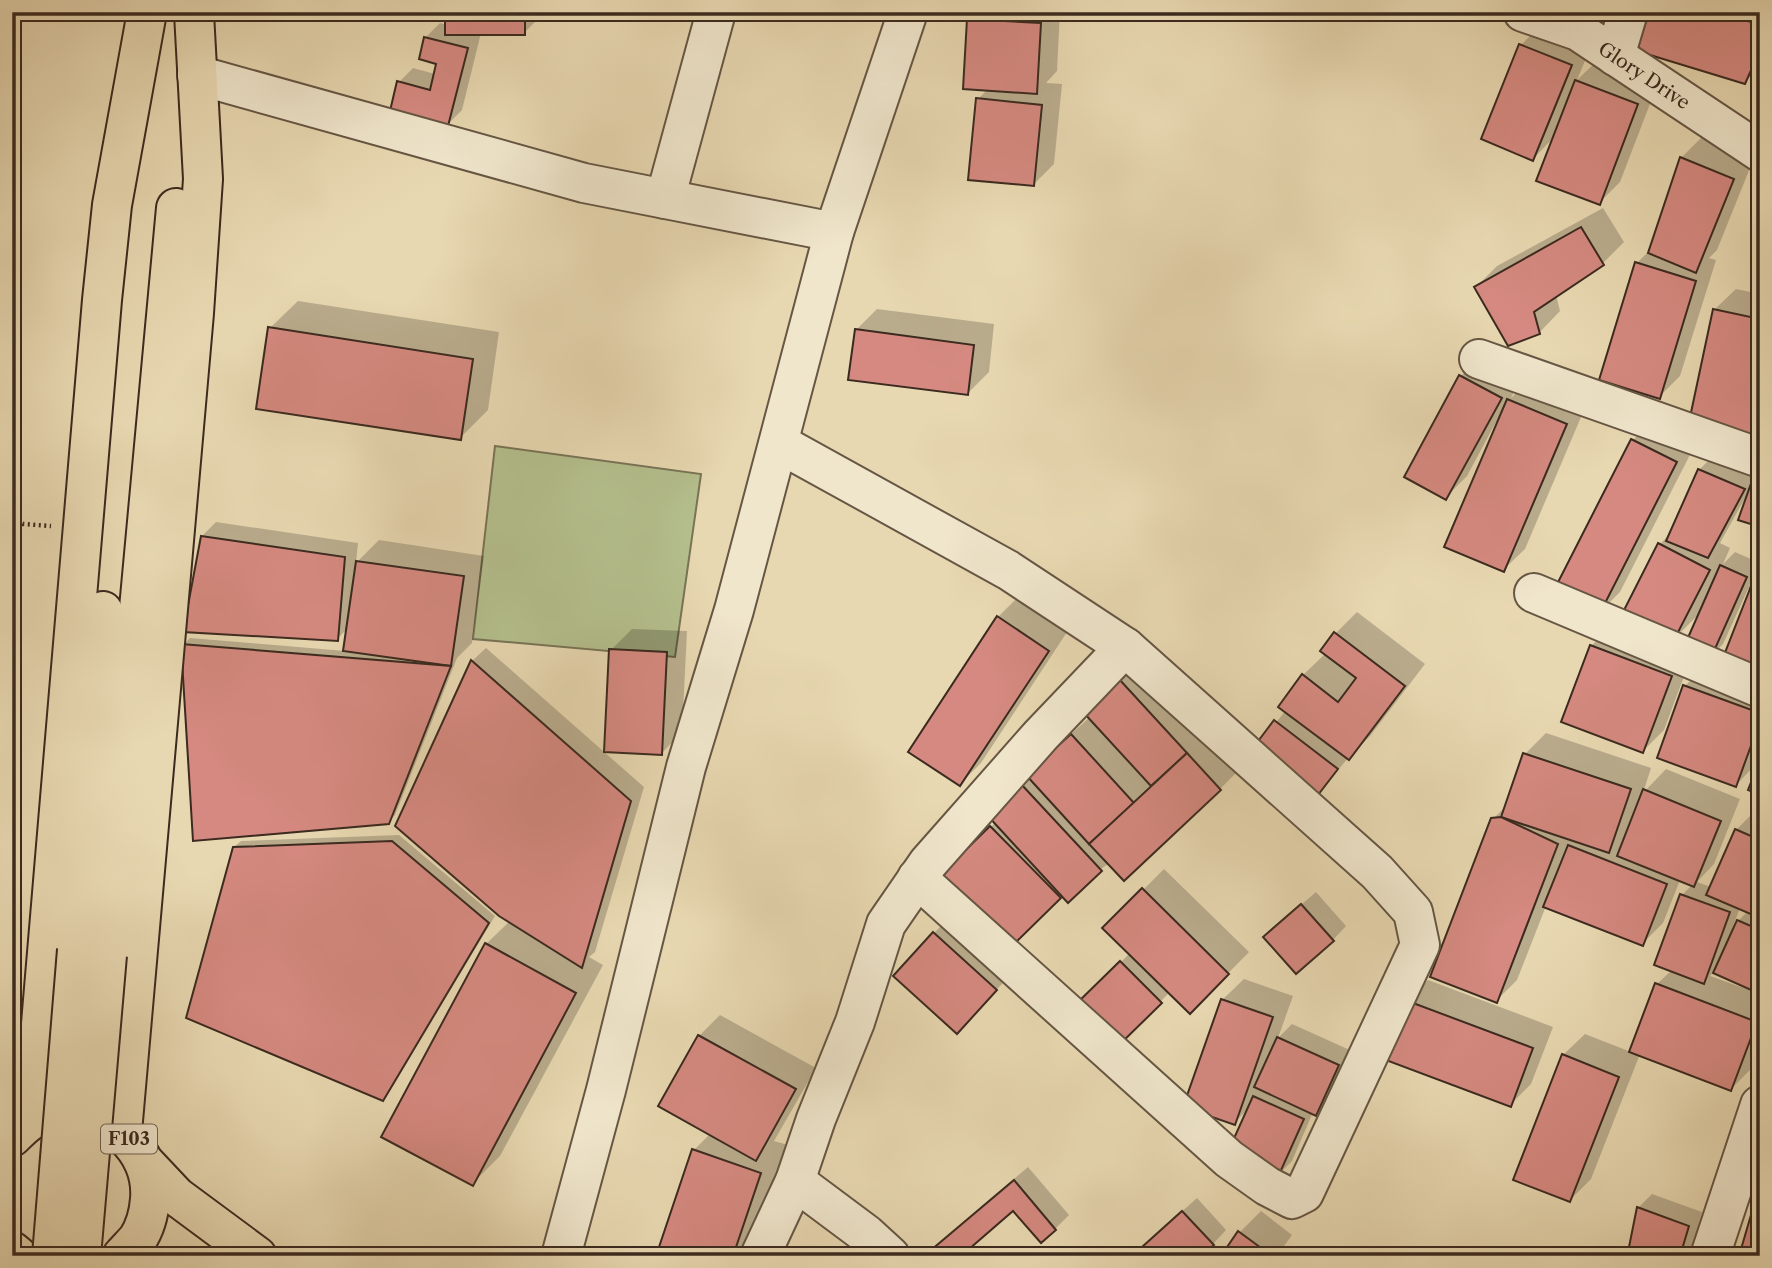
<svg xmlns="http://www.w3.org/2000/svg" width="1772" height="1268" font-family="'Libre Caslon Text',serif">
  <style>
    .green { fill: #b4bf8d; stroke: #787456; stroke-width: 2 }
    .shadow { fill: #0003; fill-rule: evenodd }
    .building { fill: #d58980; stroke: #3b2a1f; stroke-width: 2 }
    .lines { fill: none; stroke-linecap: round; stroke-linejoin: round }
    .minor-casing { stroke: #665644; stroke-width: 42 }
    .major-casing { stroke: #3b2a1f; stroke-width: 42 }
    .path { stroke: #3b2a1f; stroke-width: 4.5; stroke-dasharray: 2 3.5; stroke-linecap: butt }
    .minor { stroke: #f0e6cc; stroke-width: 38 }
    .major { stroke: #e8d8b1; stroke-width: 38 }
    .major-bridge-casing { stroke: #3b2a1f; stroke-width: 42; stroke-linecap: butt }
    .major-bridge { stroke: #e8d8b1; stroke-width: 38 }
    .labels { text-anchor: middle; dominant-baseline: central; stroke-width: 6; stroke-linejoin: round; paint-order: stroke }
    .shield { fill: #f0e6cc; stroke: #716253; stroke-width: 2 }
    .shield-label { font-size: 18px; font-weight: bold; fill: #3b2a1f }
    .street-label { font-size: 19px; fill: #3b2a1f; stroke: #f0e6cc }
  </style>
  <rect width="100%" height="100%" fill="#e8d8b1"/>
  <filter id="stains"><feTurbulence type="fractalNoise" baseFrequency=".00286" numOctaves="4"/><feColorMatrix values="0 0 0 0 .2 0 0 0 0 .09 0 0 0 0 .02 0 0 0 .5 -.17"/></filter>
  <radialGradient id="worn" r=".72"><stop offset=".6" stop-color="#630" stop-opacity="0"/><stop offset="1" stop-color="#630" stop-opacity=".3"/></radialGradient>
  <path class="green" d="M 495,446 L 701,474 L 675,657 L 473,639 Z"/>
  <g class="shadow">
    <path d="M 447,12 L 545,12 L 524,33 L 481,33 L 462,110 L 448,124 L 399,82 L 413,68 L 435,74 L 438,63 L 421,58 L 426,37 L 440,23 L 447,25 Z"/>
    <path d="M 976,12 L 1060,12 L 1057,71 L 1046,83 L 1062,84 L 1054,164 L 1033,185 L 978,99 L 988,89 L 968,20 Z"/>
    <path d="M 1651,12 L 1760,12 L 1760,67 L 1745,82 Z"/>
    <path d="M 1542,24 L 1592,44 L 1577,80 L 1598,60 L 1658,83 L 1620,182 L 1599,203 L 1555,136 L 1533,159 L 1521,45 Z"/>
    <path d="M 1702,137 L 1754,158 L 1717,250 L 1709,258 L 1716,260 L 1680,376 L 1659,397 L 1637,263 L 1651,249 L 1681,158 Z"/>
    <path d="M 1603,208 L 1624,242 L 1603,263 L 1556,295 L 1560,311 L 1539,333 L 1476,287 L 1497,266 Z"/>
    <path d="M 1736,289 L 1760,294 L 1760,401 L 1757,412 L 1760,412 L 1760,428 L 1754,434 L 1714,310 Z"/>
    <path d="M 298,301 L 499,332 L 488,410 L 460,438 L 270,328 Z"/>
    <path d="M 877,309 L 994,324 L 989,372 L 968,393 L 856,330 Z"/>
    <path d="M 1482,355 L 1522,376 L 1511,398 L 1530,379 L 1587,403 L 1525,549 L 1503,570 L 1499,424 L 1496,422 L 1467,476 L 1446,497 L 1406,476 L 1461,376 Z"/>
    <path d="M 1654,419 L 1697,441 L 1620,592 L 1599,613 L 1556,591 L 1633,440 Z"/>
    <path d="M 1713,456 L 1760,474 L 1760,526 L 1745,498 L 1720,543 L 1730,548 L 1723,564 L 1735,552 L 1760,563 L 1749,586 L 1760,576 L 1760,676 L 1751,590 L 1748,589 L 1723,644 L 1709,658 L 1700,613 L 1673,640 L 1660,544 L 1672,532 L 1699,470 Z"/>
    <path d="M 216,522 L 358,543 L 356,563 L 379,540 L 484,556 L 472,643 L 457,658 L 395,815 L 388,822 L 183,645 L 190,638 L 345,651 L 348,628 L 337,639 L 202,536 Z"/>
    <path d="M 1019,596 L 1069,629 L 981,763 L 960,784 L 998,617 Z"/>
    <path d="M 1357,612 L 1425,664 L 1370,736 L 1349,757 L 1314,798 L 1253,751 L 1286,710 L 1303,675 L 1326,653 L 1336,633 Z"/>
    <path d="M 1613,625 L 1692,655 L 1664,730 L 1643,751 L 1591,646 Z"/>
    <path d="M 632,629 L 687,631 L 682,732 L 661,754 L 611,650 Z"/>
    <path d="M 486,648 L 644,787 L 595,952 L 589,957 L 603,965 L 500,1156 L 472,1184 L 486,944 L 510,921 L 472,661 Z"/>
    <path d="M 1141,659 L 1241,768 L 1220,789 L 1062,895 L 1006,949 L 937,880 L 996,822 L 989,815 L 1049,754 L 1090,717 L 1085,712 Z"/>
    <path d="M 1706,665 L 1760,684 L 1760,760 L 1736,785 L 1685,686 Z"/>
    <path d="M 1546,733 L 1651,768 L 1643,793 L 1666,769 L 1740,799 L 1714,864 L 1697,882 L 1711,887 L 1736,830 L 1757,809 L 1760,810 L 1760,1047 L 1752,1068 L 1731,1089 L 1640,1054 L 1591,1179 L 1570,1200 L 1563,1055 L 1585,1034 L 1631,1052 L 1657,984 L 1672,970 L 1682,895 L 1692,885 L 1680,880 L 1663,923 L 1642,944 L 1546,906 L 1517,980 L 1496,1001 L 1493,819 L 1508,804 L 1525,754 ZM 1740,908 L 1748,911 L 1733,926 ZM 1714,971 L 1753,989 L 1752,991 L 1710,976 Z"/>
    <path d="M 399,835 L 495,916 L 389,1092 L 383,1099 L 234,847 L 241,841 Z"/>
    <path d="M 1164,869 L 1249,952 L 1190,1012 L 1170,992 L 1116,1046 L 1077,1006 L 1130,953 L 1105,928 Z"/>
    <path d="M 1316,892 L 1346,926 L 1333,940 L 1280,923 Z"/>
    <path d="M 955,912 L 1017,968 L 957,1032 L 934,933 Z"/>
    <path d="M 1244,979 L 1293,996 L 1278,1038 L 1292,1024 L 1352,1051 L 1330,1100 L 1316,1114 L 1313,1112 L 1292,1161 L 1278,1175 L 1249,1108 L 1234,1123 L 1222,1000 Z"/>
    <path d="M 1428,980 L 1553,1027 L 1531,1084 L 1510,1105 L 1407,1001 Z"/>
    <path d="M 720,1015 L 816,1068 L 774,1141 L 788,1145 L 750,1256 L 658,1256 L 694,1150 L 711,1133 L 699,1036 Z"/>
    <path d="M 1028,1167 L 1069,1215 L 1055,1229 L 1041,1241 L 1014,1209 L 924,1256 Z"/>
    <path d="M 1760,1193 L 1760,1256 L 1740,1256 Z"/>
    <path d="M 1652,1194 L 1702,1212 L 1693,1244 L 1681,1256 L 1671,1256 L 1638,1208 Z"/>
    <path d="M 1197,1198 L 1226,1230 L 1213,1244 L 1132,1256 Z"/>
    <path d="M 1261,1211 L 1292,1235 L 1277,1256 L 1223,1256 L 1240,1232 Z"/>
    <path d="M 851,1248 L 862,1256 L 843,1256 Z"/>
  </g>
  <g class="building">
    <rect x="445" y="12" width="80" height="23"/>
    <path d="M 1649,12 L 1721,12 L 1760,25 L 1760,50 L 1745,84 L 1637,51 Z"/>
    <path d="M 967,19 L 1041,23 L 1037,94 L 963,89 Z"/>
    <path d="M 424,37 L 468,48 L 448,126 L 390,111 L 397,81 L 430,90 L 436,64 L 419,59 Z"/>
    <path d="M 1519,44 L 1572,65 L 1533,161 L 1481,139 Z"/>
    <path d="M 1575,80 L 1638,104 L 1600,205 L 1536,181 Z"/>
    <path d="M 976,98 L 1042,105 L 1034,186 L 968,180 Z"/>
    <path d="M 1680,157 L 1734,179 L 1696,273 L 1648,253 Z"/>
    <path d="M 1581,227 L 1604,265 L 1534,312 L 1540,334 L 1508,346 L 1474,287 Z"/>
    <path d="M 1635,262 L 1696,281 L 1660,399 L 1599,380 Z"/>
    <path d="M 1713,309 L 1760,319 L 1760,410 L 1754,436 L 1689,422 Z"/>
    <path d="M 268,327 L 473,359 L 461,440 L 256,409 Z"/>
    <path d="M 855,329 L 974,345 L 968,395 L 848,380 Z"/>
    <path d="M 1459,375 L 1502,398 L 1446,500 L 1404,477 Z"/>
    <path d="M 1507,399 L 1567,424 L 1504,572 L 1444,547 Z"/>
    <path d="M 1631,439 L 1677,462 L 1599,615 L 1553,592 Z"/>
    <path d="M 1698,469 L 1745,489 L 1708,558 L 1666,541 Z"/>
    <path d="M 1753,478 L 1760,480 L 1760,527 L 1738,520 Z"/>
    <path d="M 201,536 L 345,557 L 338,641 L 183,632 Z"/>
    <path d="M 1658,543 L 1710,570 L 1673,642 L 1621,616 Z"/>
    <path d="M 356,561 L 464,576 L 451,666 L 343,651 Z"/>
    <path d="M 1720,565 L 1747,577 L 1710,660 L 1683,649 Z"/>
    <path d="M 1753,581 L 1760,584 L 1760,678 L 1721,663 Z"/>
    <path d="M 997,616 L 1049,651 L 960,786 L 908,752 Z"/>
    <path d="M 1334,632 L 1405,686 L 1349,760 L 1278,707 L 1302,674 L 1338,702 L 1356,678 L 1320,651 Z"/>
    <path d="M 181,644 L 451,666 L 389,824 L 193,841 Z"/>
    <path d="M 1590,645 L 1672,676 L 1643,753 L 1561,722 Z"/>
    <path d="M 609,649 L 667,652 L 662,755 L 604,752 Z"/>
    <path d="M 471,660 L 631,801 L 582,968 L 499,916 L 395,826 Z"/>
    <path d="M 1119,679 L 1187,753 L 1151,786 L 1083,712 Z"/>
    <path d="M 1683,685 L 1760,713 L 1760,721 L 1736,787 L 1657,758 Z"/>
    <path d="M 1274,720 L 1338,769 L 1314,800 L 1250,752 Z"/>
    <path d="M 1071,734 L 1134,803 L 1089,844 L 1026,775 Z"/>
    <path d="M 1187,753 L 1221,790 L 1124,881 L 1089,844 Z"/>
    <path d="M 1523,753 L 1631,789 L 1609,853 L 1501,817 Z"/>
    <path d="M 1760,760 L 1760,795 L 1748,790 Z"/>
    <path d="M 1021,784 L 1102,871 L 1068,903 L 987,815 Z"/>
    <path d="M 1643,789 L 1721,821 L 1694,887 L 1617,856 Z"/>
    <path d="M 1501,817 L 1558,844 L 1497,1003 L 1430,977 L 1491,818 Z"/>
    <path d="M 990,826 L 1061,898 L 1006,952 L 935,880 Z"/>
    <path d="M 1735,829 L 1760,840 L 1760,918 L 1706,895 Z"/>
    <path d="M 392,841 L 489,923 L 383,1101 L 186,1018 L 233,847 Z"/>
    <path d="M 1568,845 L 1667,884 L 1643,946 L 1543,907 Z"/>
    <path d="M 1142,888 L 1229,974 L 1190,1014 L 1102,928 Z"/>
    <path d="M 1680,894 L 1730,912 L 1704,984 L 1654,965 Z"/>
    <path d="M 1301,904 L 1334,941 L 1296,974 L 1263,937 Z"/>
    <path d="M 1737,920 L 1760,930 L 1760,994 L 1713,973 Z"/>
    <path d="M 933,932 L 997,990 L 957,1034 L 893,976 Z"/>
    <path d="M 485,943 L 576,993 L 473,1186 L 381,1137 Z"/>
    <path d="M 1120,961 L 1162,1003 L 1116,1048 L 1074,1006 Z"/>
    <path d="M 1655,983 L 1757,1022 L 1731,1091 L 1629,1052 Z"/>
    <path d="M 1221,999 L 1273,1017 L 1235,1125 L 1183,1107 Z"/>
    <path d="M 1405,1000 L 1533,1048 L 1511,1107 L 1383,1059 Z"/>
    <path d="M 698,1035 L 796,1089 L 756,1161 L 658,1106 Z"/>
    <path d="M 1277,1037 L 1339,1065 L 1316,1116 L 1254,1087 Z"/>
    <path d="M 1562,1054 L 1619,1077 L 1570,1202 L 1513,1180 Z"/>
    <path d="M 1253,1096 L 1304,1119 L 1278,1177 L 1227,1154 Z"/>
    <path d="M 692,1149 L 761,1173 L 733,1256 L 656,1256 Z"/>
    <path d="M 1014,1180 L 1056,1230 L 1041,1243 L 1013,1211 L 961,1256 L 924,1256 Z"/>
    <path d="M 1758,1191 L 1760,1256 L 1739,1256 Z"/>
    <path d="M 1637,1207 L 1689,1226 L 1680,1256 L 1664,1256 L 1629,1247 Z"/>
    <path d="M 1182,1211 L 1214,1245 L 1202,1256 L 1132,1256 Z"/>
    <path d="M 1238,1231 L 1272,1256 L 1221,1256 Z"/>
  </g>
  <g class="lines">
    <g class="minor-casing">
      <g id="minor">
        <path id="s1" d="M 1523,12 L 1578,31 L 1760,152"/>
        <path d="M 1615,56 L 1628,12"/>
        <path d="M 197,75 L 584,183 L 834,232"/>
        <path d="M 665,199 L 716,12"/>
        <path d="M 1479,359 L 1760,458"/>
        <path d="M 780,444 L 1008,570 L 1125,647 L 1377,872 L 1413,912 L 1420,945 L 1304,1193 L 1292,1199 L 1267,1186 L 1229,1159 L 917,878"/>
        <path d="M 1534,593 L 1760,688"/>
        <path d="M 795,1181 L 866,1234 L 890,1256"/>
        <path d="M 561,1256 L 606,1090 L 686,767 L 734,610 L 834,232 L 908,12"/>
        <path d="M 760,1256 L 795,1181 L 816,1119 L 855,1022 L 886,924 L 928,863 L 1041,735 L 1125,647"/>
        <path d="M 1710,1256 L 1760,1105"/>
      </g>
    </g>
    <g class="major-casing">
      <g id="major">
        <path d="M 77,950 L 103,611"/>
        <path d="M 107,955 L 176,208"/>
        <path d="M 33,1119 L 102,300 L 112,205 L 147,12"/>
        <path d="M 122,1132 L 194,313 L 203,179 L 194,13"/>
        <path d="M 12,1137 C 18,1131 26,1123 33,1119 C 41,1116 51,1115 60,1115 C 108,1109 154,1149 150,1199 C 149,1213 145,1228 137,1240 C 132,1245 127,1251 122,1256"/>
        <path d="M 144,1162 L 176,1196 L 257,1256"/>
        <path d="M 12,1251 L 18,1256"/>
      </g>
    </g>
    <path class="path" d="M 12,520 L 23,524 L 51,526"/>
    <use href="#minor" class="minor"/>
    <use href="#major" class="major"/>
    <g class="major-bridge-casing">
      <g id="major-bridge">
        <path d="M 52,1256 L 77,950"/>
        <path d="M 81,1256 L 107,955"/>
      </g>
    </g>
    <use href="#major-bridge" class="major-bridge"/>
  </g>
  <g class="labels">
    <rect class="shield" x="101" y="1124.5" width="56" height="29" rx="5"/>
    <g class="shield-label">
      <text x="129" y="1139">F103</text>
    </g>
    <g class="street-label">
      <text stroke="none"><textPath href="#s1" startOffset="138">Glory Drive</textPath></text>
    </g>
  </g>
  <rect width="1772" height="1268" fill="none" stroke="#e8d8b1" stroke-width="42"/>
  <rect x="14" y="14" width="1744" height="1240" fill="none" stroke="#3b2a1f" stroke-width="3.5"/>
  <rect x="21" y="21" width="1730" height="1226" fill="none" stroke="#3b2a1f" stroke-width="2"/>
  <rect width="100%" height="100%" filter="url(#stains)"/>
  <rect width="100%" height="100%" fill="url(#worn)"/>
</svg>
